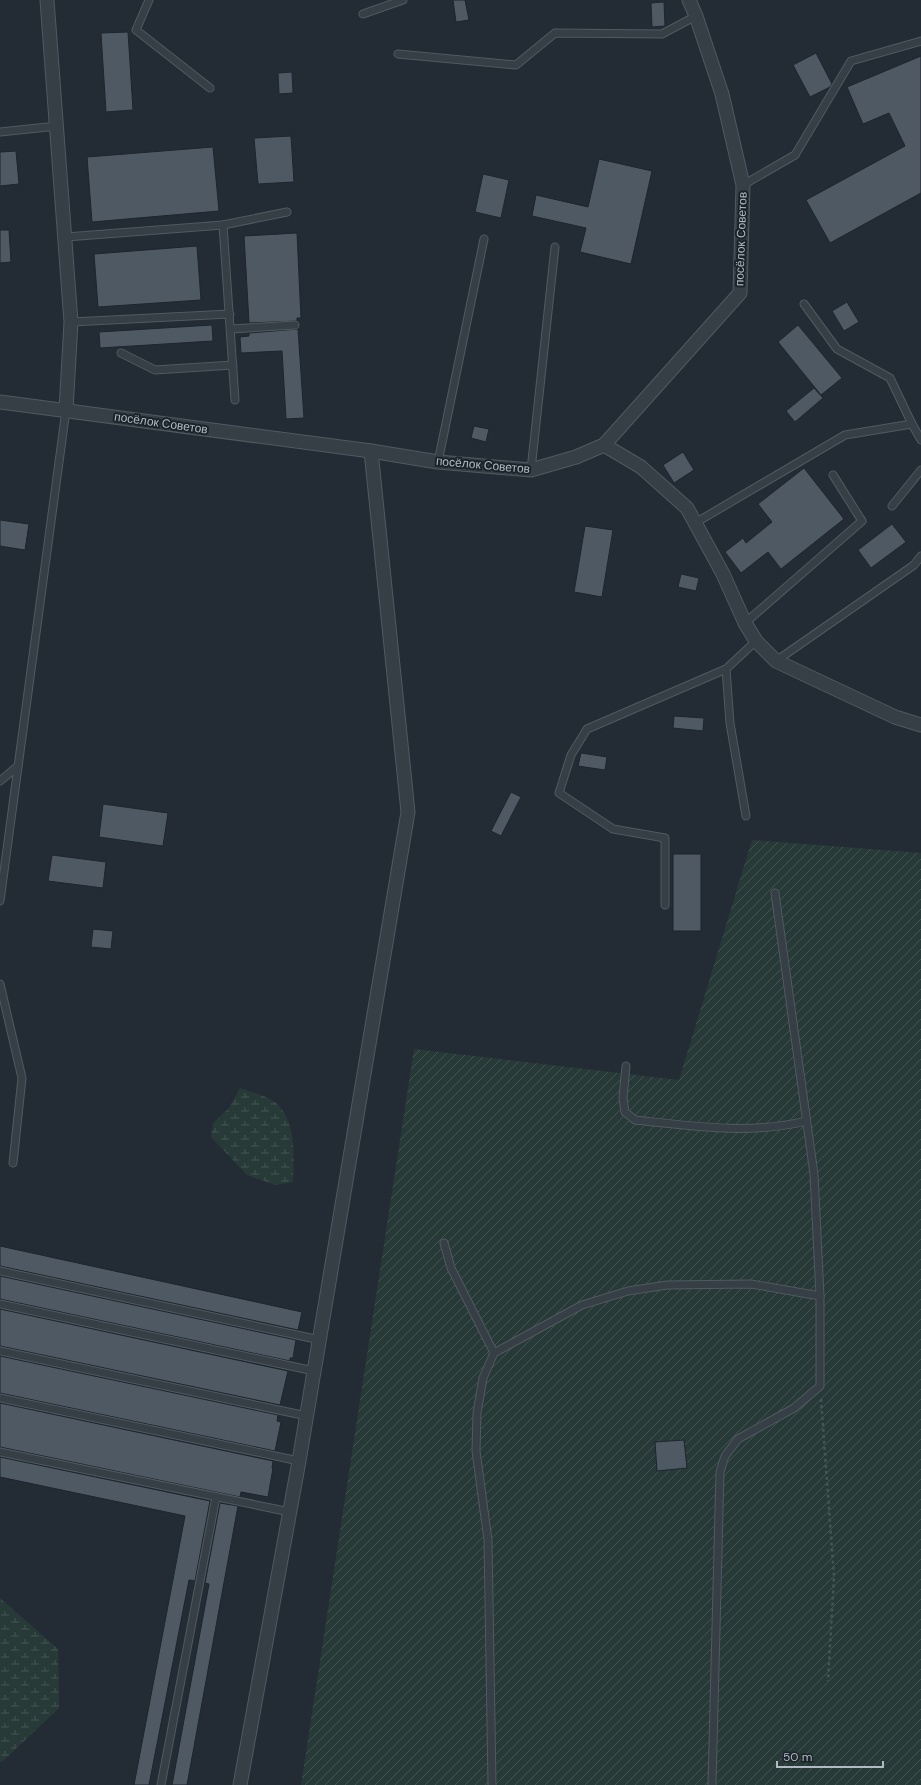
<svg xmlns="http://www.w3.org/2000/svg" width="921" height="1785" font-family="'DM Sans',sans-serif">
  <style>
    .wetland { fill: url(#wetland-marsh) }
    .garden { fill: url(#garden-furrows) }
    .building { fill: #4e5964; stroke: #1d252d }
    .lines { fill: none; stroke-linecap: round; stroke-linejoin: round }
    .service-casing { stroke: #515961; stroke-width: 9 }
    .minor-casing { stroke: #515961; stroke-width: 15 }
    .path { stroke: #455; stroke-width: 2.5; stroke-dasharray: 3 3; stroke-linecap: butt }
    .service { stroke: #363e46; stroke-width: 7 }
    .minor { stroke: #363e46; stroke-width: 13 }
    .labels { text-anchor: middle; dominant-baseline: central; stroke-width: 4; stroke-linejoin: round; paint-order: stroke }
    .street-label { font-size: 12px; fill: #b1b9c2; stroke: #1b232a }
  </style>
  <defs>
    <pattern id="wetland-marsh" width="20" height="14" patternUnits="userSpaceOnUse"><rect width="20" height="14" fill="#283a38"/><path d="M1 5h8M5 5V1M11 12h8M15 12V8" fill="none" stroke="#455453"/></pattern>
    <pattern id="garden-furrows" width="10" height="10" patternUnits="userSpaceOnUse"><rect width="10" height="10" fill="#283a38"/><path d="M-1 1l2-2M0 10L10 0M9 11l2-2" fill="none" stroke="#455453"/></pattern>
  </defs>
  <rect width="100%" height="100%" fill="#232c35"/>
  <g class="wetland">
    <path d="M 240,1088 C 250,1092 261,1094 270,1099 C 297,1114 294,1155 293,1182 L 276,1185 L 247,1175 L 211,1137 L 213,1123 L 229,1108 Z"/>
    <path d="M 0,1598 L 58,1649 L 59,1708 L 3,1761 L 0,1762 Z"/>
  </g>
  <path class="garden" d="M 752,840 L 921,853 L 921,1785 L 301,1785 L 414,1049 L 679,1080 Z"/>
  <g class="building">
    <path d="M 453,0 L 465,0 L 469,20 L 456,22 Z"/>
    <path d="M 664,2 L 665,26 L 652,27 L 651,3 Z"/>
    <path d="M 128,32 L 133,110 L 106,112 L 101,33 Z"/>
    <path d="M 816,53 L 832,84 L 830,87 L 810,97 L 793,65 Z"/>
    <path d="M 921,56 L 921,193 L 830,243 L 806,200 L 905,146 L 889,113 L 863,124 L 847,87 Z"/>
    <path d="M 292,72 L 293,93 L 279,94 L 278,73 Z"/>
    <path d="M 291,136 L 294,182 L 258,184 L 254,138 Z"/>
    <path d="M 213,147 L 219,211 L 92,222 L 87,157 Z"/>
    <path d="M 16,151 L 19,184 L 0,186 L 0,152 Z"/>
    <path d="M 599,159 L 652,171 L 631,264 L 580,252 L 586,228 L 532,216 L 536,195 L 588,207 Z"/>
    <path d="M 483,174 L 509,180 L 501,218 L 475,212 Z"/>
    <path d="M 0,230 L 9,230 L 11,262 L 0,263 Z"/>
    <path d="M 297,233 L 301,318 L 297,318 L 297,321 L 249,323 L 244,236 Z"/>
    <path d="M 197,246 L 201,300 L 98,307 L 94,254 Z"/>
    <path d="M 847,302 L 859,322 L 844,331 L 832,311 Z"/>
    <path d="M 212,325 L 213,341 L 100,348 L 99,332 Z"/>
    <path d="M 798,325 L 842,378 L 821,395 L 778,342 Z"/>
    <path d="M 298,329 L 304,418 L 286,419 L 282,351 L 241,353 L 240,337 L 249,336 L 249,333 Z"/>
    <path d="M 814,388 L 823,398 L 795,422 L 786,411 Z"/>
    <path d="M 474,426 L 489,429 L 486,442 L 471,438 Z"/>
    <path d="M 683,452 L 694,470 L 674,483 L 663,465 Z"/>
    <path d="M 804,468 L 844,519 L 781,569 L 768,552 L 741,573 L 725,552 L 743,538 L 746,543 L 772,522 L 758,504 Z"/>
    <path d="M 0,520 L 29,524 L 25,550 L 0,546 Z"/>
    <path d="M 892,524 L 906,542 L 871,568 L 858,550 Z"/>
    <path d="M 585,526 L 613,530 L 602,597 L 574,592 Z"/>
    <path d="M 681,574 L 699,578 L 696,591 L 678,587 Z"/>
    <path d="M 674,716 L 704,718 L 703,731 L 673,728 Z"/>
    <path d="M 581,753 L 607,757 L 605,770 L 578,766 Z"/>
    <path d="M 511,792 L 521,797 L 501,836 L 491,831 Z"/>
    <path d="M 103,804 L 168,813 L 163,846 L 99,837 Z"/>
    <rect x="673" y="854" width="28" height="77"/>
    <path d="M 52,855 L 106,862 L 103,888 L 48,881 Z"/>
    <path d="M 93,929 L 113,931 L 111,949 L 91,947 Z"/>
    <path d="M 0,1246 L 302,1312 L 298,1330 L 0,1266 Z"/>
    <path d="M 0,1276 L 296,1340 L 293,1358 L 290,1358 L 290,1361 L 0,1299 Z"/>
    <path d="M 0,1309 L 288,1371 L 280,1405 L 0,1346 Z"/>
    <path d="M 0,1356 L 278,1415 L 277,1421 L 281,1422 L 275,1451 L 0,1393 Z"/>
    <path d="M 0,1403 L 273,1461 L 272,1468 L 273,1468 L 268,1497 L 241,1492 L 240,1497 L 0,1447 Z"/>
    <path d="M 684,1440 L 687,1468 L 657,1471 L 655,1442 Z"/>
    <path d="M 0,1457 L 210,1501 L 195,1581 L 189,1580 L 149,1785 L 134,1785 L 185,1516 L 0,1477 Z"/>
    <path d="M 220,1503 L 238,1506 L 187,1785 L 172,1785 L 209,1584 L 205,1583 Z"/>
  </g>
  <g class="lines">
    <g class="service-casing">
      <g id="service">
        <path d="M 149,0 L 136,30 L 210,88"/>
        <path d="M 363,14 L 403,0"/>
        <path d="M 398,54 L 516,65 L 555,33 L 662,34 L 696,16"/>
        <path d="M 0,132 L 57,126"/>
        <path d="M 743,185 L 795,155 L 851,61 L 921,41"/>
        <path d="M 223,225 L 235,400"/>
        <path d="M 66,237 L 223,225 L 287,212"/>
        <path d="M 804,304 L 837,349 L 890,378 L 912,424"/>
        <path d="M 71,322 L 230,314"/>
        <path d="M 231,329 L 295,325"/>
        <path d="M 121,353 L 155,370 L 233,365"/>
        <path d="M 438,462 L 484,239"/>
        <path d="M 531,470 L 555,247"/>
        <path d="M 892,506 L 921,470"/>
        <path d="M 695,523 L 845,435 L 912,424 L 921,440"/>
        <path d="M 745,623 L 862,521 L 833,475"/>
        <path d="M 776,661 L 914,565 L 921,556"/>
        <path d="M 726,669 L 730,723 L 746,816"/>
        <path d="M 0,781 L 18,766"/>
        <path d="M 0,901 L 66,410"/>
        <path d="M 665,905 L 665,838 L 613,829 L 559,793 L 571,755 L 587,729 L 726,669 L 756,641"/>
        <path d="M 0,984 L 22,1078 L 13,1163"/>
        <path d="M 626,1066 L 623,1098 L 625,1112 L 635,1120 C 692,1126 750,1135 806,1121"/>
        <path d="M 444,1243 L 451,1268 L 494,1353 L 483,1378 L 477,1413 L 476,1451 L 488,1540 L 492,1785"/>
        <path d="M 0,1271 L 320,1340"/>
        <path d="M 0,1304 L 314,1371"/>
        <path d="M 0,1351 L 307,1416"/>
        <path d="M 494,1353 L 582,1305 L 628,1291 L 667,1285 L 751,1284 L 820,1296"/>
        <path d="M 0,1398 L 299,1461"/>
        <path d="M 0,1452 L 290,1512"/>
        <path d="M 161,1785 L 216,1497"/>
        <path d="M 712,1785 L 720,1472 L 725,1456 L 738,1439 L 794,1408 L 820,1386 L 820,1296 L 814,1174 L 775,893"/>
      </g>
    </g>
    <g class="minor-casing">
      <g id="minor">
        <path d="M 47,0 L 71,322 L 66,410"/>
        <path d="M 0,402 L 371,451 L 438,462 L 531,470 L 576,457 L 604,445 L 740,293 L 743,185 L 722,94 L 696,16 L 689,0"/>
        <path d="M 604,445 L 641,467 L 687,508 L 723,574 L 745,623 L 756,641 L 776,661 L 895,717 L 921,725"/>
        <path d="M 240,1785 L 299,1461 L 408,812 L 371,451"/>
      </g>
    </g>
    <path class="path" d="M 821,1399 L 834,1577 L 828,1681"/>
    <use href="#service" class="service"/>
    <use href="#minor" class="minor"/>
  </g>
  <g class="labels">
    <g class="street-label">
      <text transform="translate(741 239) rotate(-88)">посёлок Советов</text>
      <text transform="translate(161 423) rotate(8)">посёлок Советов</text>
      <text transform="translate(483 465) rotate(5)">посёлок Советов</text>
    </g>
  </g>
  <path d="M777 1761v6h106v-6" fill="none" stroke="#b1b9c2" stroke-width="2"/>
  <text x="783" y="1761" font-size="12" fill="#b1b9c2" stroke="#1b232a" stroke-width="3" paint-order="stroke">50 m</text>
</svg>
